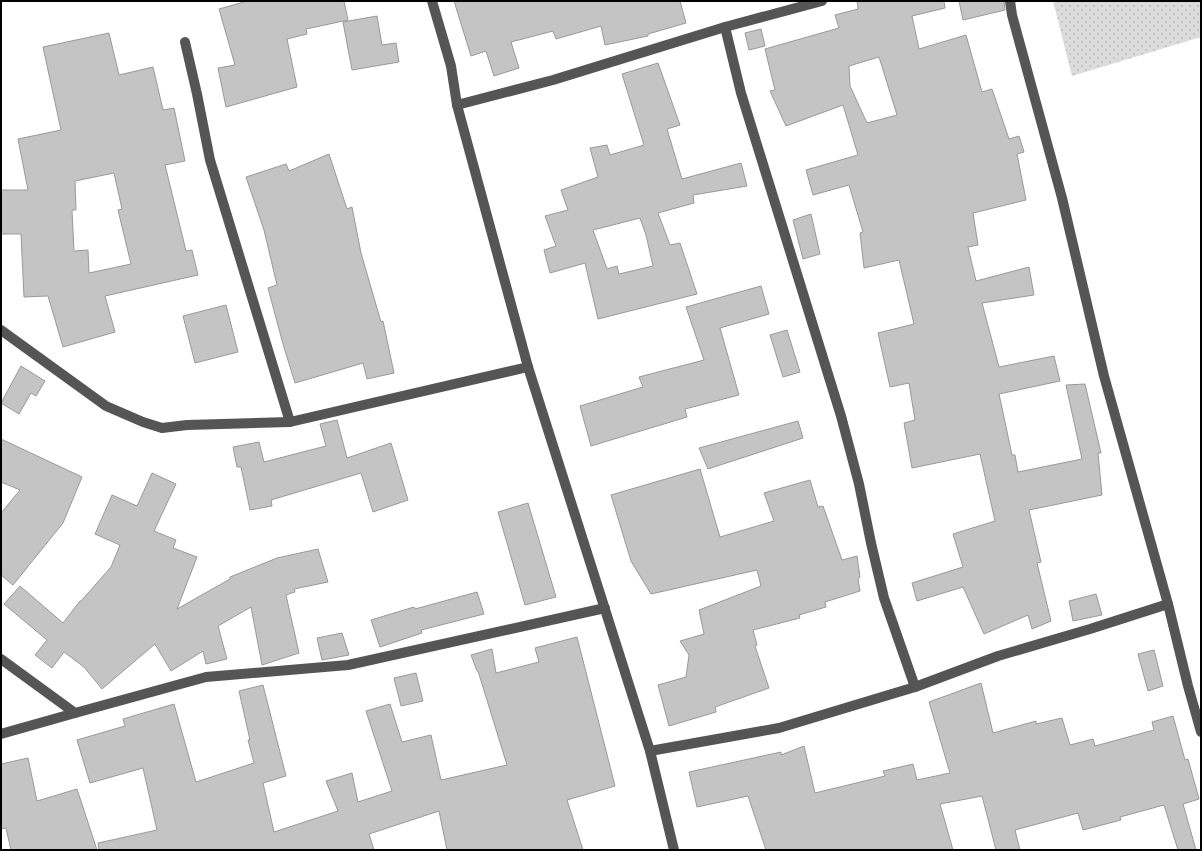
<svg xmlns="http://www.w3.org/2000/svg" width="1202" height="851" font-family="'Asap Condensed',sans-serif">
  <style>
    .grass { fill: url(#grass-dots) }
    .building { fill: #c4c4c4; stroke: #999; fill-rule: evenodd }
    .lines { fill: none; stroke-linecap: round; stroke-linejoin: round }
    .minor { stroke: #555; stroke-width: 10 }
  </style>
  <defs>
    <pattern id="grass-dots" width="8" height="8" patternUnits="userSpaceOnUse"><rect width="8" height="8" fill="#dcdcdc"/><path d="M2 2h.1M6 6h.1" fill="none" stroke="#bbb" stroke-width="1.8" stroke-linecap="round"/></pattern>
  </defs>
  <rect width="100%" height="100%" fill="#fff"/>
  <path class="grass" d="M 1053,1 L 1201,1 L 1201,37 L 1072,76 Z"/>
  <g class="building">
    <path d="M 247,1 L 344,1 L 348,20 L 306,29 L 307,34 L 287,39 L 297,87 L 226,107 L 218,68 L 235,65 L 219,9 Z"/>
    <path d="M 454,1 L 680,1 L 686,23 L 648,34 L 648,36 L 605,45 L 601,26 L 556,39 L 553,31 L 511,42 L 519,68 L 494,76 L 486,51 L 471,56 Z"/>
    <path d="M 857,1 L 944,1 L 945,8 L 912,16 L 919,49 L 966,35 L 982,92 L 992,89 L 1009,139 L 1019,136 L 1024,152 L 1017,154 L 1026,200 L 973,213 L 978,245 L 968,247 L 976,281 L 1029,267 L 1034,295 L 982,303 L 999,367 L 1054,356 L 1060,381 L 999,394 L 1012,455 L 1015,455 L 1018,472 L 1082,459 L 1066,385 L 1085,384 L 1101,453 L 1098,453 L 1102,495 L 1029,510 L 1041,562 L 1037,563 L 1051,621 L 1032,629 L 1028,615 L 984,634 L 963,587 L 917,601 L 912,583 L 963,567 L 953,534 L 995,521 L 980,454 L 912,468 L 904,423 L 915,420 L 909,383 L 890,387 L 878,333 L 914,324 L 899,260 L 864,268 L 860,233 L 863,232 L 849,185 L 813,195 L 806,170 L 858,155 L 843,105 L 786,126 L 770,91 L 775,90 L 765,49 L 839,28 L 835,15 L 858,9 ZM 879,57 L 897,115 L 867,123 L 850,86 L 849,66 Z"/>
    <path d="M 959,1 L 1004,1 L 1005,10 L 963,20 Z"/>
    <path d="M 377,16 L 382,45 L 396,43 L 399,62 L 352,70 L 343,22 Z"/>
    <path d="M 761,29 L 765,46 L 749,50 L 745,33 Z"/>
    <path d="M 109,33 L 119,75 L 153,67 L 163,110 L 174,108 L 185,161 L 165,165 L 186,251 L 192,250 L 198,275 L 105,296 L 115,332 L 63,347 L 48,296 L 24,297 L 21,234 L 1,234 L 1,190 L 28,190 L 18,139 L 61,130 L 43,47 ZM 114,173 L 122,209 L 118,210 L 131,264 L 89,273 L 88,250 L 74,251 L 72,210 L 76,210 L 75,181 Z"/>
    <path d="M 658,63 L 680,125 L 667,129 L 682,179 L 741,163 L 747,186 L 693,195 L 694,203 L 658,213 L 670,245 L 680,243 L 697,294 L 598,319 L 585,263 L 550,273 L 544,250 L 556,246 L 545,216 L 568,210 L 561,190 L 598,177 L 590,148 L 607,145 L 610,155 L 644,145 L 622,74 ZM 640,218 L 646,235 L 653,266 L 619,274 L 617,266 L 607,269 L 593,230 Z"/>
    <path d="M 329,154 L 347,209 L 352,207 L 361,253 L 381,322 L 383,321 L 394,373 L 367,379 L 363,363 L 295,383 L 283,344 L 268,288 L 277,285 L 264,230 L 246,177 L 286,164 L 289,171 Z"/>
    <path d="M 811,214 L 820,254 L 803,259 L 793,220 Z"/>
    <path d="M 761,286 L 769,314 L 720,328 L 739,395 L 685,409 L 687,417 L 591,446 L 580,406 L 643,387 L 639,377 L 704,360 L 686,307 Z"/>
    <path d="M 226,305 L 238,352 L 195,363 L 183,316 Z"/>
    <path d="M 787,330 L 800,372 L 783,377 L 770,335 Z"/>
    <path d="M 21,366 L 45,381 L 36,396 L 31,393 L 19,414 L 1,403 Z"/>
    <path d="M 337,420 L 347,458 L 391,443 L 408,500 L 373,512 L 361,473 L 271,500 L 272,506 L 250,510 L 241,467 L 237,467 L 233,447 L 259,442 L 264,462 L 326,446 L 320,424 Z"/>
    <path d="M 798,421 L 803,438 L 708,469 L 699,448 Z"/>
    <path d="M 1,439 L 82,477 L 63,523 L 13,585 L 1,575 L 1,513 L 20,490 L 1,482 Z"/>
    <path d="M 700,469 L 720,537 L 774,521 L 764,493 L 810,480 L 818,507 L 823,506 L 842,560 L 857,556 L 860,577 L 858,579 L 860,591 L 825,602 L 826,607 L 799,615 L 800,618 L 753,630 L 757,645 L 755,646 L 769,688 L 715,707 L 716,712 L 669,726 L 658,685 L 686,677 L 689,655 L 680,641 L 704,634 L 699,610 L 761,586 L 757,570 L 651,594 L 631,561 L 611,495 Z"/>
    <path d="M 152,473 L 176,484 L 154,531 L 176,540 L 173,548 L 197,557 L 177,609 L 230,579 L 230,577 L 277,558 L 318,549 L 328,582 L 294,589 L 295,592 L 286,595 L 299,653 L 262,665 L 251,607 L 218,626 L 227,659 L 206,664 L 203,651 L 171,671 L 155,644 L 102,689 L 84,667 L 64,652 L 52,668 L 35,655 L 47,640 L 4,604 L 20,586 L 63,623 L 80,601 L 81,601 L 111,567 L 120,545 L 95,534 L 112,495 L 137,506 Z"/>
    <path d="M 528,503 L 556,597 L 525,605 L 498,512 Z"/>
    <path d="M 477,592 L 484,614 L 421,630 L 422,633 L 380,647 L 371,620 L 414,607 L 415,609 Z"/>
    <path d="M 1096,594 L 1102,615 L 1073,621 L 1069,601 Z"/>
    <path d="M 342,633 L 349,655 L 322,660 L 317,638 Z"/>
    <path d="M 577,637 L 615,786 L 567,800 L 583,850 L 447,850 L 439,811 L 369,834 L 374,850 L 99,850 L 98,843 L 157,830 L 143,768 L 90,783 L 77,740 L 125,726 L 123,719 L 174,704 L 196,782 L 254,763 L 248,740 L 250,740 L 239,691 L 263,685 L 286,776 L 263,783 L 274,832 L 338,811 L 326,781 L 352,773 L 358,802 L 392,791 L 366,711 L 390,704 L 402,742 L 431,735 L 441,780 L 507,765 L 478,671 L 477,671 L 471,655 L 492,649 L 496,673 L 539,662 L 535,648 Z"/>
    <path d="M 1154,650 L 1163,686 L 1148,691 L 1138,654 Z"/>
    <path d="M 416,673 L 423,701 L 401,706 L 394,678 Z"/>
    <path d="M 981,683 L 993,733 L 1036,721 L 1036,724 L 1062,718 L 1070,745 L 1093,739 L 1095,746 L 1154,730 L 1152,722 L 1173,716 L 1185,760 L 1188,759 L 1199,799 L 1183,804 L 1196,850 L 1178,850 L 1164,805 L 1120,817 L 1121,820 L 1083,830 L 1078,813 L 1015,830 L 1020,850 L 996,850 L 982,796 L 940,804 L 953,850 L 766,850 L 748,796 L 697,807 L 689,772 L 781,752 L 781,755 L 804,746 L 815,793 L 885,776 L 883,771 L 913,764 L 917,780 L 950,773 L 929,702 Z"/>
    <path d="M 28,758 L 37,801 L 77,789 L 97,850 L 11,850 L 6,828 L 1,829 L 1,764 Z"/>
  </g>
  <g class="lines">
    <g class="minor">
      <path d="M 432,1 L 451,66 L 457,105 L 528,367 L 650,751 L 674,850"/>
      <path d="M 1010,1 L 1012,15 L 1062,198 L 1104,376 L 1168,604 L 1188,686 L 1201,732"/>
      <path d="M 725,27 L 741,93 L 841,416 L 859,484 L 871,543 L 884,598 L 915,687"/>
      <path d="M 185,42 L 197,94 L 210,160 L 290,422"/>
      <path d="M 457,105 L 553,80 L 725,27 L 822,1"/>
      <path d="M 1,330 L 106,406 L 143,422 L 162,428 L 187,425 L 290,422 L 528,367"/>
      <path d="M 1,659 L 75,713"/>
      <path d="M 1,734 L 75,713 L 206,677 L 348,665 L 605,608"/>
      <path d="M 650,751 L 779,728 L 915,687 L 998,656 L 1090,629 L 1168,604"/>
    </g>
  </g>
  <rect width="1202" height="851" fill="none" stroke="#000000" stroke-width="4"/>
</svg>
